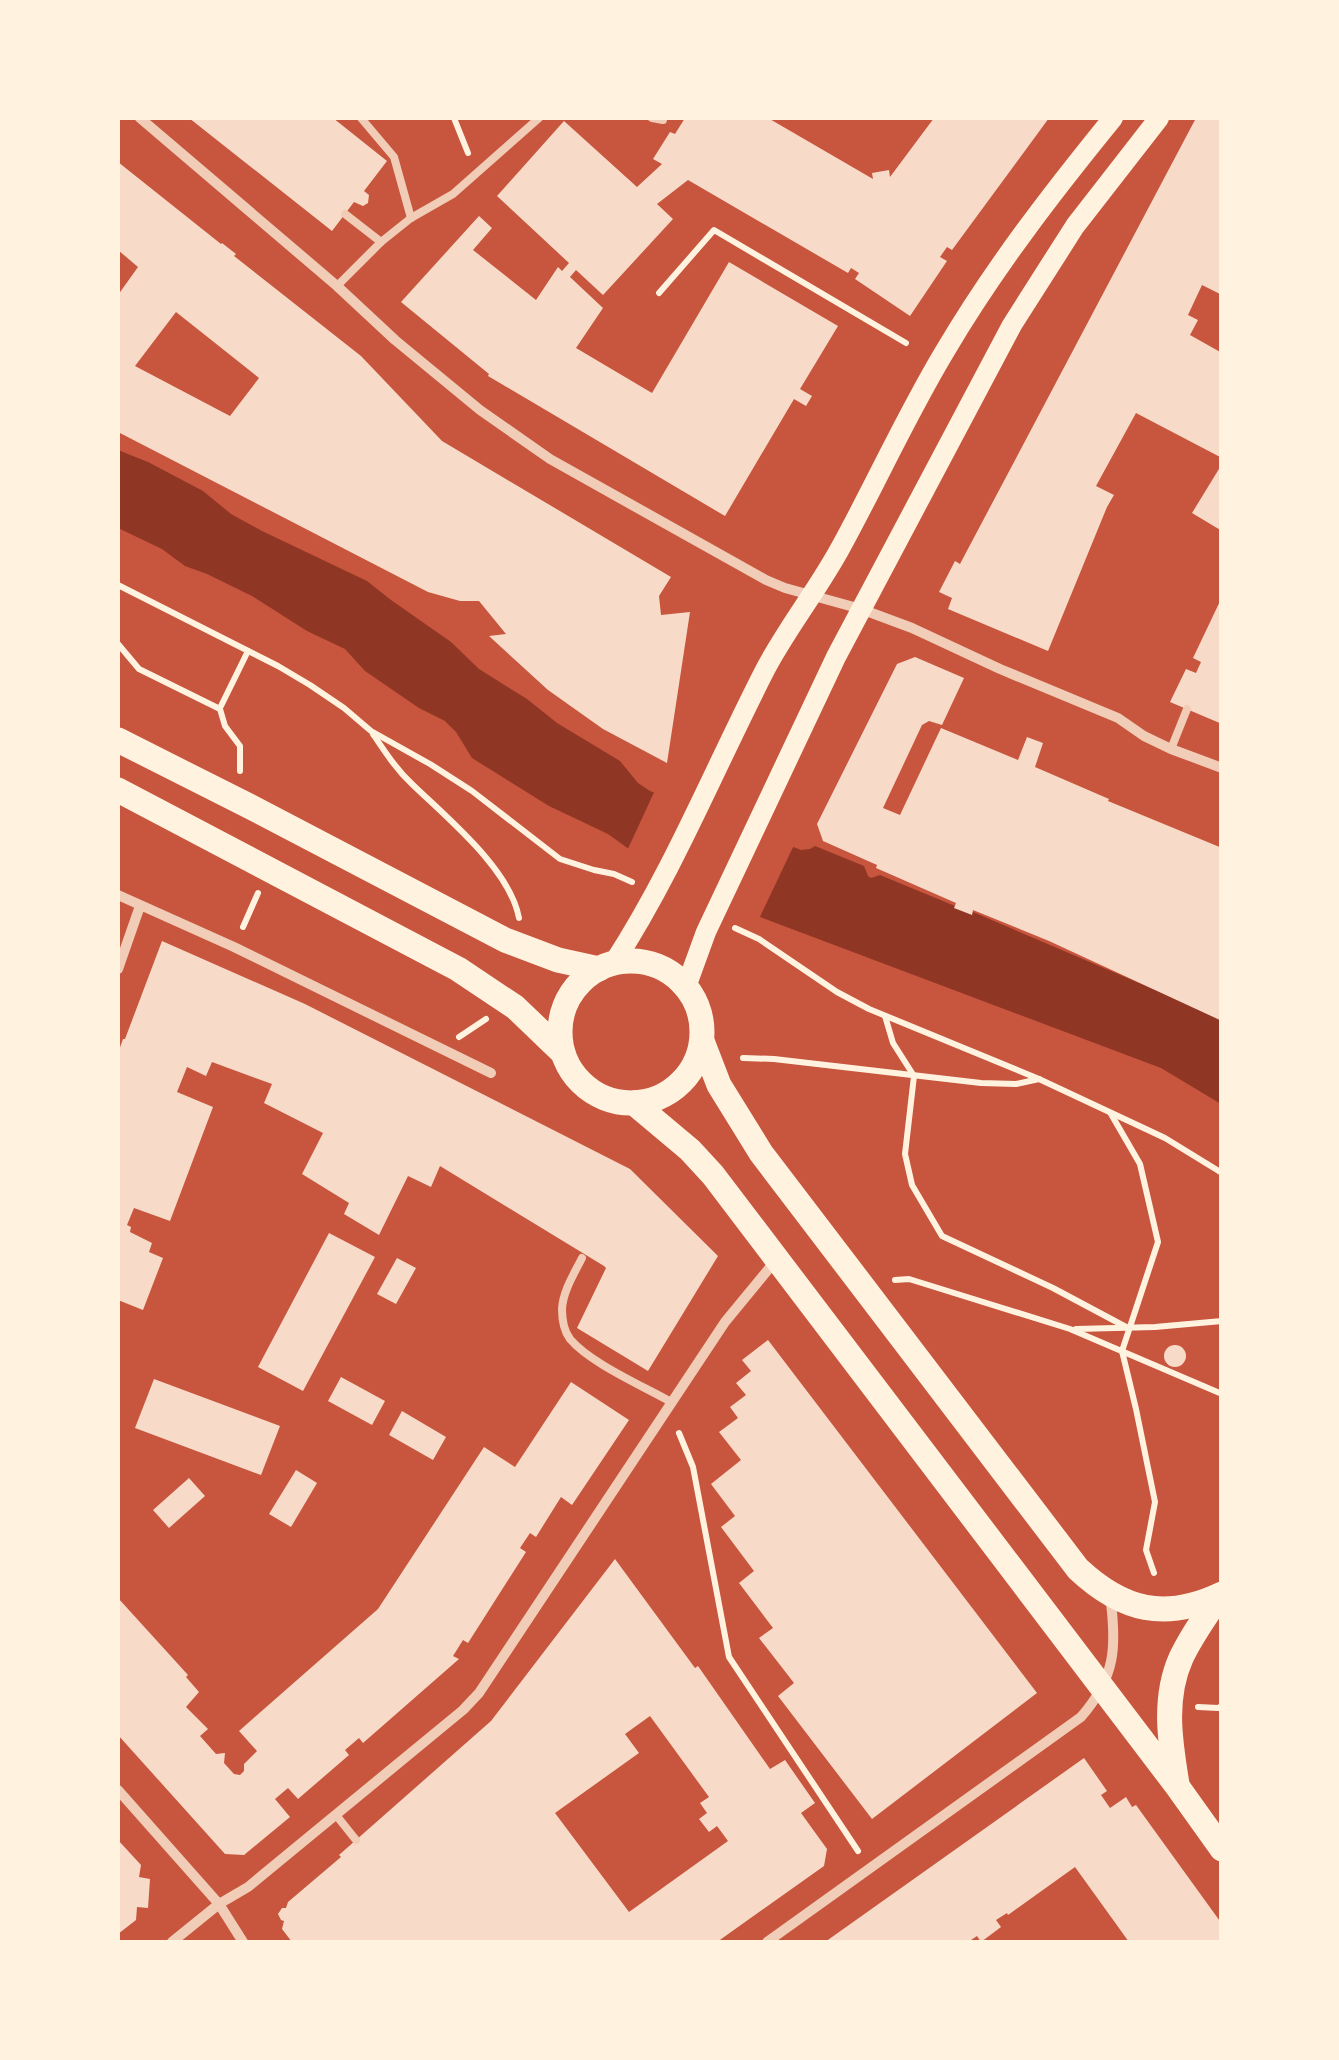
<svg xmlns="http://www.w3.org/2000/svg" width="1339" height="2060" font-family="'Sofia Sans Condensed',sans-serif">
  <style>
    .water { fill: #8f3625 }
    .pier { fill: #c8553d }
    .building { fill: #f7dbc8; fill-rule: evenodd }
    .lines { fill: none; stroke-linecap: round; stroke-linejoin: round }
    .path { stroke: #fff3e0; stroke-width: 6 }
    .service { stroke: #f1ccb7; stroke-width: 8 }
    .minor { stroke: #f1ccb7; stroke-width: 10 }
    .secondary { stroke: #fff3e0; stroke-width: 20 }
    .primary { stroke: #fff3e0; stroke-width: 25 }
  </style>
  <rect width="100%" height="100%" fill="#c8553d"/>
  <path class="water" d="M 118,450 L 148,462 L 203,491 L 231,514 L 262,531 L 367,581 L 391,600 L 451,642 L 479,669 L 527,699 L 557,723 L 620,761 L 638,783 L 650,791 L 801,850 L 810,849 L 815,846 L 864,866 L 868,876 L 871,878 L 880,875 L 972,913 L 973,912 L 1221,1018 L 1221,1104 L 1161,1068 L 760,917 L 626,847 L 608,834 L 549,806 L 472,758 L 456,732 L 445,721 L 419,708 L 365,671 L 345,649 L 307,631 L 252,596 L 207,574 L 185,566 L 162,549 L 118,528 Z"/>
  <path class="pier" d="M 656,788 L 795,843 L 758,921 L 626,853 Z"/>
  <g class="building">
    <path d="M 189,118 L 333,118 L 387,161 L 364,191 L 369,195 L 368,203 L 363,206 L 354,202 L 332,231 Z"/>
    <path d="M 685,118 L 768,118 L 873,179 L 872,173 L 889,170 L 890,177 L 934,118 L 1049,118 L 952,250 L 947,247 L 940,257 L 947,261 L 910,316 L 855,279 L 859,273 L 851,268 L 848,273 L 688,180 L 657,204 L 673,219 L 603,295 L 576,270 L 570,277 L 603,308 L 576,348 L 652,393 L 729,262 L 838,326 L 800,389 L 812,396 L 806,406 L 794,399 L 725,516 L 488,376 L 489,374 L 401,302 L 479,216 L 492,228 L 473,250 L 536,300 L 558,267 L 562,271 L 569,263 L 497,196 L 564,121 L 637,187 L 662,164 L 653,159 L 670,132 L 675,134 Z"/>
    <path d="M 1196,118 L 1222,118 L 1222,295 L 1202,285 L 1188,315 L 1198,320 L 1190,335 L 1222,353 L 1222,458 L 1136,413 L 1096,486 L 1114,495 L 1107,507 L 1048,651 L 948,609 L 952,598 L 939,592 L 955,561 L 960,564 Z"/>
    <path d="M 118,162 L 221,244 L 222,243 L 236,254 L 234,256 L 361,356 L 442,441 L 671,577 L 659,596 L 661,615 L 690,612 L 667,763 L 603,729 L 548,690 L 489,636 L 506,634 L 479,601 L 460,601 L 428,592 L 118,432 L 118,295 L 138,267 L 118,250 ZM 176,312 L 259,378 L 230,416 L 135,366 Z"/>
    <path d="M 1222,464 L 1222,531 L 1192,513 Z"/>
    <path d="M 1222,597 L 1222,724 L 1170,702 L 1186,669 L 1196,673 L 1201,662 L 1193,658 Z"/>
    <path d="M 915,657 L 964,678 L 942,725 L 929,721 L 922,725 L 883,808 L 900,815 L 941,728 L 1018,760 L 1027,737 L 1043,743 L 1035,767 L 1109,799 L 1108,801 L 1222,848 L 1222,1021 L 1049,941 L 973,910 L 972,915 L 954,908 L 956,903 L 876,868 L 877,865 L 823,841 L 817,824 L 897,664 Z"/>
    <path d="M 162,941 L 305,1004 L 630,1169 L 718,1256 L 648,1371 L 577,1328 L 606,1268 L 604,1266 L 440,1166 L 431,1187 L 408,1176 L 379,1235 L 344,1214 L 349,1203 L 302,1174 L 323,1133 L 264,1103 L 272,1084 L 212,1062 L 206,1076 L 187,1067 L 177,1092 L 213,1107 L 170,1221 L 134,1208 L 127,1225 L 131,1227 L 130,1232 L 152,1243 L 149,1252 L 163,1258 L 143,1310 L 118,1300 L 118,1053 L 123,1039 L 125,1039 Z"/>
    <path d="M 329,1233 L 375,1257 L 303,1391 L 258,1367 Z"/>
    <path d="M 397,1258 L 416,1268 L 396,1304 L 377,1294 Z"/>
    <path d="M 768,1340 L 1037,1693 L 872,1819 L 778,1696 L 794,1683 L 759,1638 L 773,1628 L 739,1583 L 754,1571 L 721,1527 L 735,1516 L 711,1484 L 741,1460 L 719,1432 L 738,1418 L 730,1407 L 746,1395 L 736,1383 L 751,1371 L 742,1360 Z"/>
    <circle cx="1175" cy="1356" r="11"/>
    <path d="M 341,1377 L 385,1401 L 372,1425 L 328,1401 Z"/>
    <path d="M 154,1379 L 280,1426 L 261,1475 L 135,1428 Z"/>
    <path d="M 571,1382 L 629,1420 L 572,1505 L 561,1497 L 536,1537 L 530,1533 L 520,1548 L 526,1552 L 468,1643 L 463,1640 L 453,1656 L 459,1659 L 363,1743 L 359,1738 L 345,1750 L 349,1755 L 298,1799 L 288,1788 L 275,1799 L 290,1817 L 244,1855 L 225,1854 L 118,1735 L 118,1598 L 188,1675 L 186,1677 L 199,1692 L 186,1707 L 208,1729 L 200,1736 L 216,1754 L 225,1753 L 224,1763 L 234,1774 L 240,1775 L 244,1771 L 244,1764 L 257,1751 L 239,1731 L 378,1609 L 484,1447 L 515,1467 Z"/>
    <path d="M 402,1411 L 446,1437 L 433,1460 L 389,1435 Z"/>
    <path d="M 296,1470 L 317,1483 L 291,1527 L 269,1514 Z"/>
    <path d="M 189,1478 L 205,1496 L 169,1528 L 153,1510 Z"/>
    <path d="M 615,1559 L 695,1668 L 698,1666 L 770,1769 L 785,1760 L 815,1803 L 801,1813 L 827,1849 L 824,1866 L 717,1942 L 292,1942 L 282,1929 L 284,1921 L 281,1920 L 278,1914 L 282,1908 L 286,1908 L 288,1902 L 341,1857 L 339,1855 L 491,1721 ZM 650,1716 L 709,1797 L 700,1803 L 707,1813 L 699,1819 L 709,1832 L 717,1826 L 728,1841 L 629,1912 L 555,1813 L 639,1753 L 625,1734 Z"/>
    <path d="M 1084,1758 L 1107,1791 L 1101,1795 L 1110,1808 L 1126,1797 L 1132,1807 L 1136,1805 L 1222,1924 L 1222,1942 L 1129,1942 L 1075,1867 L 1008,1915 L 1007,1913 L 996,1920 L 1001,1927 L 981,1942 L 977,1936 L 968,1942 L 825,1942 Z"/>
    <path d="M 118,1840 L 141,1865 L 139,1877 L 150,1879 L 148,1908 L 137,1907 L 136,1920 L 118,1934 Z"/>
  </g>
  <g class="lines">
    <g class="path">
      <path d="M 454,118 L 468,153"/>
      <path d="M 659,293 L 714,230 L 906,343"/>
      <path d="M 118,585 L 278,666 L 310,685 L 344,708 L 371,731 L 430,764 L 472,791 L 560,859 L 594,870 L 614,874 L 632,882"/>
      <path d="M 118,644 L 139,669 L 220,709 L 225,726 L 240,746 L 240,771"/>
      <path d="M 220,708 L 248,651"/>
      <path d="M 373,734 C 385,752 396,769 412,784 C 447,818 510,869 519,918"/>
      <path d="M 243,927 L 258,893"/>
      <path d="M 735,928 L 759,939 L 837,992 L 869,1009 L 1039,1079 L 1165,1138 L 1222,1173"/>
      <path d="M 885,1016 L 893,1043 L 914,1076 L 905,1154 L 912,1185 L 942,1236 L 1053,1288 L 1128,1328"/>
      <path d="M 459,1037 L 486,1019"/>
      <path d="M 743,1058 L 774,1059 L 981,1083 L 1016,1084 L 1039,1079"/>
      <path d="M 1111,1114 L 1140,1164 L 1158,1242 L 1122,1351 L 1136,1409 L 1155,1502 L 1146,1550 L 1154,1573"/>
      <path d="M 895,1280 L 909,1279 L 1070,1329 L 1222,1394"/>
      <path d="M 1076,1329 L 1155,1327 L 1222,1321"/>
      <path d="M 679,1433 L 693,1467 L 729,1657 L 858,1851"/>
      <path d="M 1198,1707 L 1218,1708 L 1222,1706"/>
    </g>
    <g class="service">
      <path d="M 361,118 L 394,157 L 411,218"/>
      <path d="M 652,118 L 663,120"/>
      <path d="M 345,214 L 381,242"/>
      <path d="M 337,286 L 381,242 L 411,218 L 453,194 L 539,118"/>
      <path d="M 1171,749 L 1187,709"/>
      <path d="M 582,1258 C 574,1274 563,1291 562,1309 C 562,1320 564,1331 570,1339 C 590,1363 643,1386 671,1402"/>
      <path d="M 336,1815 L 356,1840"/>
    </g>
    <g class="minor">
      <path d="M 140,118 L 337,286 L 395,340 L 480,410 L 550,459 L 766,580 L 785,588 L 861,609 L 912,628 L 1000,669 L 1118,718 L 1144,736 L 1171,749 L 1222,768"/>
      <path d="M 118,895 L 234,947 L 491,1073"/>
      <path d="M 118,969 L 140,906"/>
      <path d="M 118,1790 L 219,1904 L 243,1942"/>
      <path d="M 172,1942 L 219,1904 L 248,1887 L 463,1710 L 479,1693 L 725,1322 L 776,1260"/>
      <path d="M 767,1942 L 1081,1717 C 1116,1677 1117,1646 1110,1595"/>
    </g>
    <g class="secondary">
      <path d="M 613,964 C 674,870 715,767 766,668 C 789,625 819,588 842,545 C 877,481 907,414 945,351 C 994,268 1052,193 1113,118"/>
      <path d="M 686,987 L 706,932 L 836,657 L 1012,325 L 1075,226 L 1159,118"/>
    </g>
    <g class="primary">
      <path d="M 118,740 L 249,806 L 505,940 L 558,960 L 599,969"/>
      <path d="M 118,790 L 458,969 L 515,1007 L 563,1053"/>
      <circle cx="631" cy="1032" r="71"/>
      <path d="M 702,1041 L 719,1085 L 761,1153 L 1078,1569 C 1123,1611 1165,1621 1222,1594"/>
      <path d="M 634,1103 L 690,1150 L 713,1175 L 1177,1786 L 1222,1849"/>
      <path d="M 1177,1784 C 1170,1742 1163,1698 1181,1658 C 1191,1636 1206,1616 1219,1596"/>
    </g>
  </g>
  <rect width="1339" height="2060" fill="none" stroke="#fff3e0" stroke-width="240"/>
</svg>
